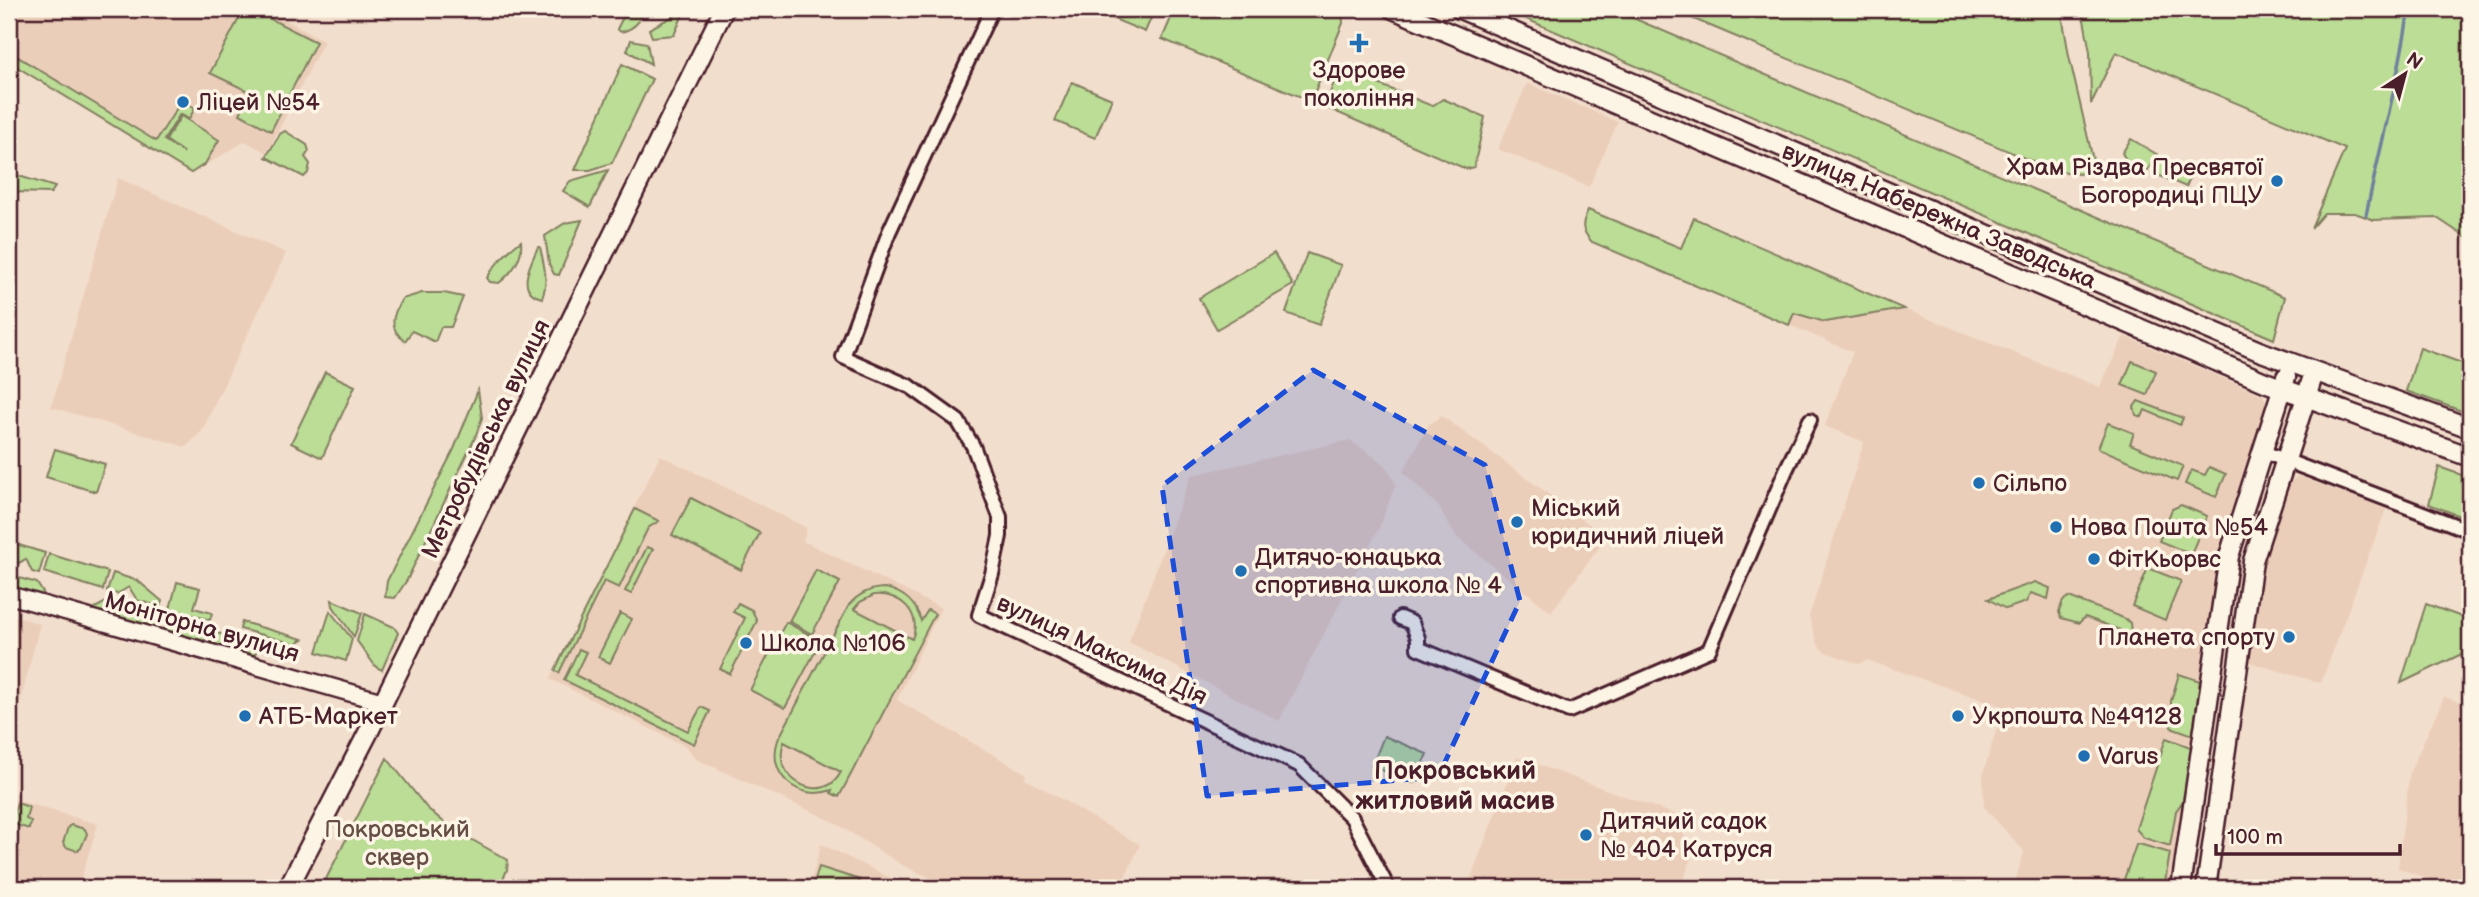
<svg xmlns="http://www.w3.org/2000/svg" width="2479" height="897" font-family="'Balsamiq Sans',sans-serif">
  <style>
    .built { fill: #ebceba }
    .green { fill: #bbdd96; stroke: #827e60; stroke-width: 2; fill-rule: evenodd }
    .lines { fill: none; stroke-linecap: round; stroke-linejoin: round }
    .stream { stroke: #6f819c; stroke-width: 3.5 }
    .minor-casing { stroke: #4a1f2b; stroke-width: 18 }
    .tertiary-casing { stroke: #4a1f2b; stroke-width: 21 }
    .secondary-casing { stroke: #4a1f2b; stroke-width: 23 }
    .minor { stroke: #fcf5e5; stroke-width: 12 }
    .tertiary { stroke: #fcf5e5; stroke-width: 16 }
    .secondary { stroke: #fcf5e5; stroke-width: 18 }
    .marked { fill: #1d4ed8; fill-opacity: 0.2; stroke: #1d4ed8; stroke-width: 5; stroke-dasharray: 14 9; stroke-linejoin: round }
    .poi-dot { fill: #1f6fb2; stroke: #fcf5e5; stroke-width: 2.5 }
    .labels { text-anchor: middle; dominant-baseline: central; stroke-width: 7; stroke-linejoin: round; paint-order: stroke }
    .poi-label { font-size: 24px; fill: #4a1f2b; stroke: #fcf5e5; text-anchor: start }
    .street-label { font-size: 24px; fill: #4a1f2b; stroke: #fcf5e5 }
    .park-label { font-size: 24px; fill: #664e46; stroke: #fcf5e5 }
    .neighbourhood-label { font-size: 26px; font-weight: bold; fill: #4a1f2b; stroke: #fcf5e5 }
  </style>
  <rect width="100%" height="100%" fill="#f2decc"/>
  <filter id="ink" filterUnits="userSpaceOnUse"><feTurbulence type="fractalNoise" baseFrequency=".0143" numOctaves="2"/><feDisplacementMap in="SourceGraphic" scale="14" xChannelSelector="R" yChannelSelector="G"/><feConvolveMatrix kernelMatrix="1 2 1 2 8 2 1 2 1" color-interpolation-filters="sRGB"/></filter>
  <g filter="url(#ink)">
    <g class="built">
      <path d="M 22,9 L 270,9 L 270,11 L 324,41 L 267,153 L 245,141 L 191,174 L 9,63 L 9,29 Z"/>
      <path d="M 1527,83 L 1618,122 L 1589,187 L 1498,149 Z"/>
      <path d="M 118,178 L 286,253 L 202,431 L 186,447 L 51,407 Z"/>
      <path d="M 1904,309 L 2100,387 L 2124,336 L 2263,395 L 2266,401 L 2267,407 L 2229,521 L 2222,554 L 2187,807 L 2181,814 L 2169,888 L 2013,888 L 2024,851 L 1984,807 L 1983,774 L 2003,707 L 1867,660 L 1859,664 L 1823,651 L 1818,645 L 1809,617 L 1864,442 L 1825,426 L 1853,352 L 1789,325 L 1794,313 L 1825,322 Z"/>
      <path d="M 1442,416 L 1607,537 L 1551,612 L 1456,537 L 1439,507 L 1403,472 L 1429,424 Z"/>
      <path d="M 1350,440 L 1386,465 L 1396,484 L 1379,528 L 1279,721 L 1129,642 L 1191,475 Z"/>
      <path d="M 660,455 L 807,528 L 803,541 L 941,608 L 897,700 L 1027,774 L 1025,778 L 1140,845 L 1120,888 L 952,888 L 902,865 L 832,821 L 696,759 L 687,747 L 550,679 Z"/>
      <path d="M 2298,476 L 2386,509 L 2321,683 L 2245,661 L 2260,562 L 2285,486 Z"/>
      <path d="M 9,614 L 40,624 L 9,746 Z"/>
      <path d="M 2444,697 L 2470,705 L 2470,888 L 2454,888 L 2398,868 L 2410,771 Z"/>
      <path d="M 1517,757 L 1676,815 L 1692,855 L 1681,888 L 1467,888 Z"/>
      <path d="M 9,798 L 98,824 L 78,888 L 9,888 Z"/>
      <path d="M 821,844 L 911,888 L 809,888 Z"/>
    </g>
    <g class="green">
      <path d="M 244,9 L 251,9 L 316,42 L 271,131 L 240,114 L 250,92 L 210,73 Z"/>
      <path d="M 636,9 L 641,9 C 642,22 633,29 621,32 L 617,29 L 622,19 Z"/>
      <path d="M 1090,9 L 1155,9 L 1145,32 Z"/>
      <path d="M 1175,9 L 1339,9 L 1342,10 L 1343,23 L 1311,101 L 1162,39 Z"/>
      <path d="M 1503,9 L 1612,9 L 2285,297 L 2274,339 Z"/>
      <path d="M 1670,9 L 2061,9 L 2069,56 L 2094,164 L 2090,172 L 2078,174 L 2051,169 Z"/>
      <path d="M 2082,9 L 2470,9 L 2470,240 L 2437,218 L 2374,220 L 2355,213 L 2324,213 L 2311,228 L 2345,149 L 2116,52 L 2091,104 L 2090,52 Z"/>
      <path d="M 685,10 L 674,35 L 652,37 L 649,29 Z"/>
      <path d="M 631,40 L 647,43 L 651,64 L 627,51 Z"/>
      <path d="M 9,55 L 18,57 L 156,141 L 182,100 L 195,108 L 189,119 L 180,114 L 164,140 L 184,153 L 166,140 L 181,116 L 219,140 L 205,164 L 191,173 L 9,62 Z"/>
      <path d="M 622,64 L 652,79 L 612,163 L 590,170 L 575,170 Z"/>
      <path d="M 1339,68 L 1432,106 L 1443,99 L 1485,117 L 1474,167 L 1466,169 L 1325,107 Z"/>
      <path d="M 1072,82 L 1112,99 L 1095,138 L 1055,121 Z"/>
      <path d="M 285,131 L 307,145 L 309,151 L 305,157 L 310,164 L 308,173 L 304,177 L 266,157 L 280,134 Z"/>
      <path d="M 2131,139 L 2158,155 L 2147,171 L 2128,163 L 2122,153 Z"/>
      <path d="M 2160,159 L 2192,173 L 2186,187 L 2153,173 Z"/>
      <path d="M 608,170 L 590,207 L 563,191 L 570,181 Z"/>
      <path d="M 9,173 L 55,187 L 51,193 L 9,192 Z"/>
      <path d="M 1588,210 L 1681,248 L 1694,218 L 1904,309 L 1825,322 L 1794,313 L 1789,325 L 1592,242 C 1581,230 1581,225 1588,210 Z"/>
      <path d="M 582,220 L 559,275 L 554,274 L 549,264 L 545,236 L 565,223 Z"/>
      <path d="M 521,241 C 523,259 513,272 499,283 L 490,282 L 487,278 C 496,262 507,252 521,241 Z"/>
      <path d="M 538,247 L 540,247 C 544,265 549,281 542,298 C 515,291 530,265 538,247 Z"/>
      <path d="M 1274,253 L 1293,285 L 1217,329 L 1199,298 Z"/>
      <path d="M 1307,253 L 1341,265 L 1319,325 L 1286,313 Z"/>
      <path d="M 422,293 L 444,293 L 463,297 L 451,327 L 441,327 L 435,342 L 412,331 L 405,341 C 388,329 392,315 402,299 Z"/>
      <path d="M 2420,348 L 2470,366 L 2470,414 L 2406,391 Z"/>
      <path d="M 2132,361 L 2156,371 L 2147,395 L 2122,385 Z"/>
      <path d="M 325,372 L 355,386 L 322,458 L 291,443 Z"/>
      <path d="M 478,390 L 482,418 L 474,440 L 407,580 L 395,598 L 385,597 L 387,581 L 454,449 Z"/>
      <path d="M 2138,401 L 2183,418 L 2180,425 L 2145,410 L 2142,417 L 2136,415 L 2134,407 Z"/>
      <path d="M 2108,423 L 2134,433 L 2130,444 L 2183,466 L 2177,481 L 2098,448 Z"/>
      <path d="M 55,449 L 105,464 L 96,492 L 46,477 Z"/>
      <path d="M 2209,467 L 2226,474 L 2216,497 L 2185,484 L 2191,470 L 2205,475 Z"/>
      <path d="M 2439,467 L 2470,478 L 2470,520 L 2429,504 Z"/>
      <path d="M 691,498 L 760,533 L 741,570 L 672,535 Z"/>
      <path d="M 2181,505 L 2207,516 L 2191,554 L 2159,541 L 2172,509 Z"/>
      <path d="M 635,509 L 659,521 L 648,528 L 619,588 L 604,581 L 559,673 L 555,670 Z"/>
      <path d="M 9,542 L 45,553 L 39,574 L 32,572 L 26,559 L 13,566 L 9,564 Z"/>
      <path d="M 647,547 L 653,549 L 631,594 L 625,591 Z"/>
      <path d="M 49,554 L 108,572 L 103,590 L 44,572 Z"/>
      <path d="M 2148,568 L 2181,581 L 2165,620 L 2132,606 Z"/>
      <path d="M 816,570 L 840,582 L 812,634 L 789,621 Z"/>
      <path d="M 113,573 L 138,581 L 162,601 L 160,607 L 137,600 L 129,587 L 117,594 L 107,591 Z"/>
      <path d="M 9,575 L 37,583 L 45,596 L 9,585 Z"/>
      <path d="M 177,582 L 200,588 L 194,608 L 212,613 L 210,620 L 170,609 Z"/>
      <path d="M 2035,582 L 2050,588 L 2048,599 L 2031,593 L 2026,602 L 2006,609 L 1988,599 Z"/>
      <path d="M 886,588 C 905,593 916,603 921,621 L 928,610 L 935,614 L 839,797 L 831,793 L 832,790 C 799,802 766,775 778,740 L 849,605 C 859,593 871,588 886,588 ZM 874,595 C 899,592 923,613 912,639 L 854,609 L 860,602 ZM 784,742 L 841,772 C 824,807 770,780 784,742 Z"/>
      <path d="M 2069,597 L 2126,619 L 2130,623 L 2131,632 L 2122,640 L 2117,638 L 2120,630 L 2085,617 L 2079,623 L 2061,618 L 2059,612 C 2061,606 2062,599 2069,597 Z"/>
      <path d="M 332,600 L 362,613 L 354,637 L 333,606 Z"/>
      <path d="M 108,601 L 159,616 L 155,629 L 91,610 Z"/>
      <path d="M 738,603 L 752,610 L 757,621 L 730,674 L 720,669 L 745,618 L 733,612 Z"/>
      <path d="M 2426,604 L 2470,620 L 2470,650 L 2401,683 Z"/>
      <path d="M 330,611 L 352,639 L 346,661 L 317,652 Z"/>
      <path d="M 620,613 L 632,619 L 610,663 L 598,657 Z"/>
      <path d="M 365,614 L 394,627 L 398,633 L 382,670 L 376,667 L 357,641 Z"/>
      <path d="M 167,619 L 208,631 L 204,643 L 164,631 Z"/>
      <path d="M 242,622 L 303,639 L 295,644 L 240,629 Z"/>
      <path d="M 786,622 L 821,641 L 785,708 L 750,690 Z"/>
      <path d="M 214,632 L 258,645 L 254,658 L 210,645 Z"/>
      <path d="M 579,649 L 586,652 L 575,675 L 688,731 L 701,707 L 710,711 L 694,744 L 564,680 Z"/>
      <path d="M 2179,674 L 2200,681 L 2193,735 L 2171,727 L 2171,701 Z"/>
      <path d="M 1384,736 L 1427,754 L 1414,783 L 1372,766 Z"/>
      <path d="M 2166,738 L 2193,748 L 2183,801 L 2176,811 L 2170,846 L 2144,838 L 2136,829 Z"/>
      <path d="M 387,758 L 427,808 L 451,828 L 508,860 L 507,870 L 499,888 L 343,888 L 328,883 L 326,879 Z"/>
      <path d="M 17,803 L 29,807 L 26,819 L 31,821 L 29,829 L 11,823 Z"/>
      <path d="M 71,825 L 85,829 L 87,834 L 81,848 L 77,851 L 66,847 L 63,843 L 68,827 Z"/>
      <path d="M 2139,844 L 2170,853 L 2164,888 L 2121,888 L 2136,845 Z"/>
      <path d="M 819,867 L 860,880 L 857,888 L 813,886 Z"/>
    </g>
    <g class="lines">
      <path class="stream" d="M 2366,215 C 2380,147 2399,78 2409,9"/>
      <g class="minor-casing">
        <g id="minor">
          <path d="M 992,9 L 889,232 L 843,357 L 911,387 L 958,421 L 973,446 L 1000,517 L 1000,536 L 992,574 L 979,615 L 1299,765 L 1352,818 L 1388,888"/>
          <path d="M 2261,451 L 2470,531"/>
          <path d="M 1400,618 L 1412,623 L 1418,638 L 1418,648 L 1569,711 L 1709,650 L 1786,470 L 1810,420"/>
        </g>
      </g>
      <g class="tertiary-casing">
        <path id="tertiary" d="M 9,595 L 383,702"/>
      </g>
      <g class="secondary-casing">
        <g id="secondary">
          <path d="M 1393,9 L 2265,382 L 2470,457"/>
          <path d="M 1460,9 L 2259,351 L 2470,428"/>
          <path d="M 288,888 L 369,731 L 724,9"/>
          <path d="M 2181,888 L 2229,556 L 2286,377"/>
          <path d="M 2206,888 L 2253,561 L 2314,373"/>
        </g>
      </g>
      <use href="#minor" class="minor"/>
      <use href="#tertiary" class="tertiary"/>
      <use href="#secondary" class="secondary"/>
    </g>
  </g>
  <path class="marked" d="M 1313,370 L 1485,465 L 1520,601 L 1438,777 L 1207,796 L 1162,486 Z"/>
  <g class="poi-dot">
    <path d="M1355.5 32.5h7v7h7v7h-7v7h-7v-7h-7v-7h7z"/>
    <circle cx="183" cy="102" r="7"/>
    <circle cx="2277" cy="181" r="7"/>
    <circle cx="1979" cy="483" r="7"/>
    <circle cx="1517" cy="522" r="7"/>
    <circle cx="2056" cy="527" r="7"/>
    <circle cx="2094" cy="559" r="7"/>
    <circle cx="1241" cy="571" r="7"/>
    <circle cx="2289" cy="637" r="7"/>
    <circle cx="746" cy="643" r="7"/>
    <circle cx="245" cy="716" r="7"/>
    <circle cx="1958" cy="716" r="7"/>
    <circle cx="2084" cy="756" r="7"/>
    <circle cx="1586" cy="835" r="7"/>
  </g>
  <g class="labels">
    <g class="poi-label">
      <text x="1359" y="70" text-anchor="middle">Здорове<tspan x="1359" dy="28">покоління</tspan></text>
      <text x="197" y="102">Ліцей №54</text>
      <text x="2263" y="167" text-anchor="end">Храм Різдва Пресвятої<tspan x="2263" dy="28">Богородиці ПЦУ</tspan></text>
      <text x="1993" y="483">Сільпо</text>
      <text x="1531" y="508">Міський<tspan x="1531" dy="28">юридичний ліцей</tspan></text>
      <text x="2070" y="527">Нова Пошта №54</text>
      <text x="1255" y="557">Дитячо-юнацька<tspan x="1255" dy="28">спортивна школа № 4</tspan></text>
      <text x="2108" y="559">ФiтКьорвс</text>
      <text x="2275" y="637" text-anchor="end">Планета спорту</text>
      <text x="760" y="643">Школа №106</text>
      <text x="259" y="716">АТБ-Маркет</text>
      <text x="1972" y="716">Укрпошта №49128</text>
      <text x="2098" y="756">Varus</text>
      <text x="1600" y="821">Дитячий садок<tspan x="1600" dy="28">№ 404 Катруся</tspan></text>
    </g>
    <g class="street-label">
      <text transform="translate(1939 216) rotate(23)">вулиця Набережна Заводська</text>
      <text transform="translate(486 439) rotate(-64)">Метробудівська вулиця</text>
      <text transform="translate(202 627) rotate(16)">Моніторна вулиця</text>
      <text transform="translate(1102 650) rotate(25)">вулиця Максима Дія</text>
    </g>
    <g class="park-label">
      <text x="397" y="829">Покровський<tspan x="397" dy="28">сквер</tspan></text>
    </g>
    <g class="neighbourhood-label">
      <text x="1455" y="771">Покровський<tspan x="1455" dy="30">житловий масив</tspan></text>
    </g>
  </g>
  <rect width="2479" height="897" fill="none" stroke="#fcf5e5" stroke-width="35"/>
  <rect x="18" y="18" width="2444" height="862" fill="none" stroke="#4a1f2b" stroke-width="2.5" filter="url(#ink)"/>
  <g transform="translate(2405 74) rotate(36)" stroke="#fcf5e5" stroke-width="5" paint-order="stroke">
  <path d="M0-5L12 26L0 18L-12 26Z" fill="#4a1f2b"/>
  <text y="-10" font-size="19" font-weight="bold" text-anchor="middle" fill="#4a1f2b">N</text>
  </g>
  <path d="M2216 844v10h184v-10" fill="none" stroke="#4a1f2b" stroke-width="3.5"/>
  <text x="2227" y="844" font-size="21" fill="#4a1f2b" stroke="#fcf5e5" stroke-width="5" paint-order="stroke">100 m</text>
</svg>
